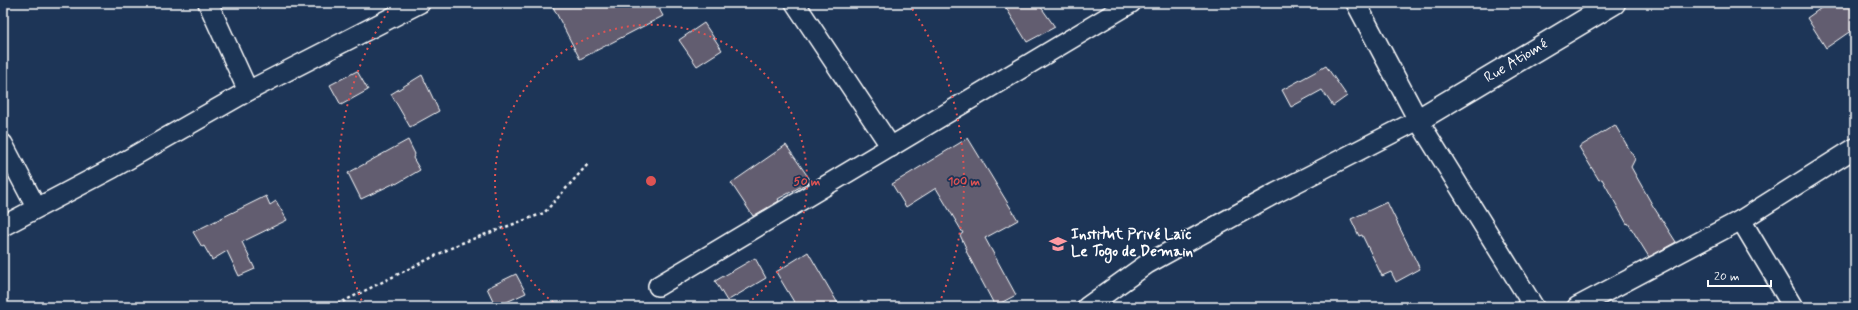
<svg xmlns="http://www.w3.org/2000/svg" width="1858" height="310" font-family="Mynerve,sans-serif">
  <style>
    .building { fill: #625d70; stroke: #fff }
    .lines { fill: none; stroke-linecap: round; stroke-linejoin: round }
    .minor-casing { stroke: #fff; stroke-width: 22 }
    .tertiary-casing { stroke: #fff; stroke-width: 25 }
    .path { stroke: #fff; stroke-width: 2.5; stroke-dasharray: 3 3; stroke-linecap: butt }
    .minor { stroke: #1d3557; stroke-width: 19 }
    .tertiary { stroke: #1d3557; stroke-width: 22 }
    .ring { fill: none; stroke: #de5353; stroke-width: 2; stroke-dasharray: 2 4 }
    .labels { text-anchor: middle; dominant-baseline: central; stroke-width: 3.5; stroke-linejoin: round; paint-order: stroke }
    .street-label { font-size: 15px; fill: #fff; stroke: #1d3557 }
    .poi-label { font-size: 15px; font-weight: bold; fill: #fff; stroke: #1d3557; text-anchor: start }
    .centre { fill: #de5353; stroke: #1d3557; stroke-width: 2 }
    .ring-label { font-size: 12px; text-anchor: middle; font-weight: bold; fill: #de5353; stroke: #1d3557; stroke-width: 3.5; stroke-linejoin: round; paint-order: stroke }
  </style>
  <rect width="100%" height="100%" fill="#1d3557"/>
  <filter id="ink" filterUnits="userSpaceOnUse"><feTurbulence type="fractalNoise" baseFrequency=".025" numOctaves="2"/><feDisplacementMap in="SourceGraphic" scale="8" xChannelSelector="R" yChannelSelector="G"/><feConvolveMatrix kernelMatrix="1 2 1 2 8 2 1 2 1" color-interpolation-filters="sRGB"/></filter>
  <g filter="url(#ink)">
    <g class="building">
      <path d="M 551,3 L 656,3 L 663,16 L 580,59 Z"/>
      <path d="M 1003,3 L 1038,3 L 1055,27 L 1027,42 Z"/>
      <path d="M 1828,3 L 1855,3 L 1855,28 L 1826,48 L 1807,18 Z"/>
      <path d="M 704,23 L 722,50 L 697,66 L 679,40 Z"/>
      <path d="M 1326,66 L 1347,96 L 1333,106 L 1322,90 L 1291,107 L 1282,90 Z"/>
      <path d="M 357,71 L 368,90 L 341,105 L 330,85 Z"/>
      <path d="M 422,75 L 439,111 L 410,127 L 391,94 Z"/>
      <path d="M 1615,125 L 1635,159 L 1631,167 L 1653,206 L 1676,242 L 1649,257 L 1628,223 L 1627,224 L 1602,179 L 1599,180 L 1579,147 Z"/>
      <path d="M 968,138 L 1018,220 L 985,238 L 1016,295 L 995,306 L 966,251 L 967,250 L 960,235 L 963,233 L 936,188 L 906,207 L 892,184 Z"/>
      <path d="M 408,140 L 415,154 L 413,158 L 420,170 L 396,184 L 395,183 L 361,199 L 348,173 Z"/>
      <path d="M 786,145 L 811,181 L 778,199 L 779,201 L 753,216 L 731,183 Z"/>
      <path d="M 266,196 L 270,205 L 276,201 L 287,220 L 242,242 L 255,269 L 239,276 L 227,251 L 212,260 L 204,246 L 202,247 L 193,232 Z"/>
      <path d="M 1387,202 L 1420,269 L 1396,282 L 1391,272 L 1382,276 L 1362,235 L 1359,236 L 1351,219 Z"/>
      <path d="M 808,252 L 840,307 L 797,307 L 776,272 Z"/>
      <path d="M 755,258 L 766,278 L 727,301 L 715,281 Z"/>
      <path d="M 516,274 L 526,293 L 496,307 L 487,288 Z"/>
    </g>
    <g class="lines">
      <g class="minor-casing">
        <g id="minor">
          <path d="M 208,3 L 248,91"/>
          <path d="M 795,3 L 891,147"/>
          <path d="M 1356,3 L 1418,120 L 1534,307"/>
          <path d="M 3,144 L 36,207"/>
          <path d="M 1741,220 L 1793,307"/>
          <path d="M 3,226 L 113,168 L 248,91 L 420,3"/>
          <path d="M 658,286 L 1131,3"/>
          <path d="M 1087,307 L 1147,264 L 1276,193 L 1418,120"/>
          <path d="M 1577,307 L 1741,220 L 1855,148"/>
        </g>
      </g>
      <g class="tertiary-casing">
        <path id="tertiary" d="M 1418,120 L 1614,3"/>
      </g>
      <path class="path" d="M 332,307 L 459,244 L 544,213 L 588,164"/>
      <use href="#minor" class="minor"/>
      <use href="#tertiary" class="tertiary"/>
    </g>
  </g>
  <g class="ring">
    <path d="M558 306A156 156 0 1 1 744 306"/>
    <path d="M364 306A313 313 0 0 1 393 4M909 4A313 313 0 0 1 938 306"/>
  </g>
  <defs>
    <g id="school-bare" transform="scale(1.38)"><path d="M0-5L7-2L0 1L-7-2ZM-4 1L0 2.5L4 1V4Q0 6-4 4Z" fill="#ff9aa2" stroke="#1d3557" stroke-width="2.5" paint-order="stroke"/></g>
  </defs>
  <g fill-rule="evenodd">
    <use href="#school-bare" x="1058" y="244"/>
  </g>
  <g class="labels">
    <g class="street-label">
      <text transform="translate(1516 61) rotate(-31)">Rue Atiomé</text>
    </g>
    <g class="poi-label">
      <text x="1071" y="235">Institut Privé Laïc<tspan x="1071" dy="17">Le Togo de Demain</tspan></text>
    </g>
  </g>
  <circle cx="651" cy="181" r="6" class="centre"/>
  <g class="ring-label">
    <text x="807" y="185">50 m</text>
    <text x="964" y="185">100 m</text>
  </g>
  <rect width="1858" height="310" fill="none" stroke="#1d3557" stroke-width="16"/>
  <rect x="8" y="8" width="1842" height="294" fill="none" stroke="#fff" stroke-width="1.5" filter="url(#ink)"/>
  <path d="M1708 280v6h63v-6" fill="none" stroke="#ffffff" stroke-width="2"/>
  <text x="1714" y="280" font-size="12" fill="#ffffff" stroke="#1d3557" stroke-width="3" paint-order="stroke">20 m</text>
</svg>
